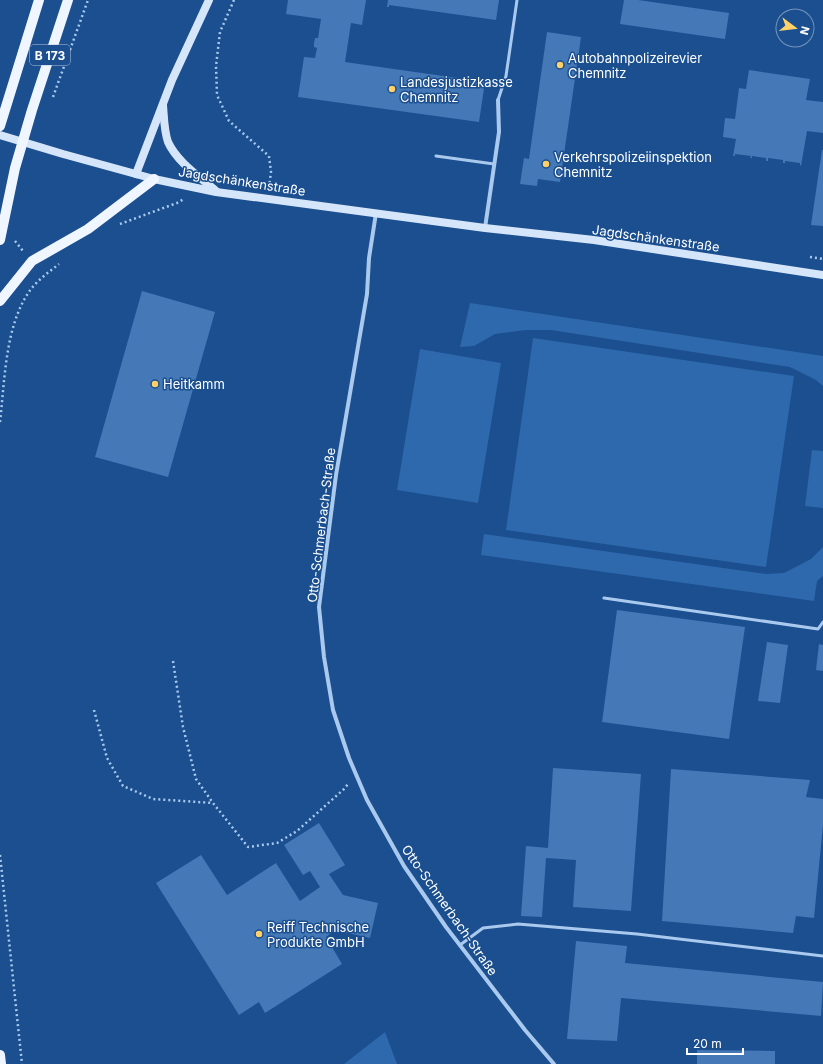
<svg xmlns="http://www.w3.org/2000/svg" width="823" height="1064" font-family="Inter,sans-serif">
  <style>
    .green { fill: #2e69ad }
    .building { fill: #4478b7 }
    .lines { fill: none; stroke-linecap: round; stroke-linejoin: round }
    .path { stroke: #a9c9ee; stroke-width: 2.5; stroke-dasharray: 2 3; stroke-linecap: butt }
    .service { stroke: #a9c9ee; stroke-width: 3 }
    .minor { stroke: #a9c9ee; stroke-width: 4 }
    .secondary { stroke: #d6e6fa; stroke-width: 8 }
    .primary { stroke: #f0f6ff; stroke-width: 10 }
    .poi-dot { fill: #ffd166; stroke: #1b4f8f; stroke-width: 1.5 }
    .labels { text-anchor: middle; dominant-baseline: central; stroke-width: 3; stroke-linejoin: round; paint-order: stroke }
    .shield { fill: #1b4f8f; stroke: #bbcadd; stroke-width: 1 }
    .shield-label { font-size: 12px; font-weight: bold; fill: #fff }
    .poi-label { font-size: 13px; fill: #fff; stroke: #1b4f8f; text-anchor: start }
    .street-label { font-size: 13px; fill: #fff; stroke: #1b4f8f }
  </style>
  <rect width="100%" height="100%" fill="#1b4f8f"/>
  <g class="green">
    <path d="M 470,303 L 823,356 L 823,386 L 816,380 L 790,367 L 551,330 L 526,330 L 495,334 L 474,346 L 460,347 Z"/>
    <path d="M 533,338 L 794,376 L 766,567 L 506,530 Z"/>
    <path d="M 420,349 L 501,363 L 478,503 L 397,490 Z"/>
    <path d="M 812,450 L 823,451 L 823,508 L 805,506 Z"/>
    <path d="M 484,534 L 766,574 L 784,573 L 811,559 L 823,547 L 823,576 L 817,581 L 814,601 L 481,555 Z"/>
    <path d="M 385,1032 L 397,1064 L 344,1064 Z"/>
  </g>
  <g class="building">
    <path d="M 288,0 L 366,0 L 362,25 L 351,23 L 345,62 L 485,82 L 479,122 L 298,97 L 304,57 L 315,58 L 317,48 L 314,47 L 314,43 L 315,38 L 318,38 L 321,19 L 286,14 Z"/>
    <path d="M 388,0 L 499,0 L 496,20 L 389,5 L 389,7 L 387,7 Z"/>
    <path d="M 624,0 L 638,0 L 729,13 L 725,39 L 620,24 Z"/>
    <path d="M 547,32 L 581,37 L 560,182 L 538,179 L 537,186 L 520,184 L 524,158 L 529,159 Z"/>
    <path d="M 749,70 L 810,79 L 806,100 L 823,102 L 823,133 L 807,131 L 801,166 L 800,165 L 800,163 L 785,161 L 785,163 L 783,163 L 783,160 L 768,158 L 768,161 L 766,161 L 766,158 L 752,156 L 752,158 L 750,158 L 751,156 L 735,154 L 735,156 L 733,156 L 736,139 L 723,137 L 725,118 L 735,119 L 739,88 L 746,89 Z"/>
    <path d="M 822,150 L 823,150 L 823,226 L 811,225 Z"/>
    <path d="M 142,291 L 215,312 L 168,477 L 95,457 Z"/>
    <path d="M 617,610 L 745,627 L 729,739 L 602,722 Z"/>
    <path d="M 767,642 L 788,645 L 780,703 L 758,701 Z"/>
    <path d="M 819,644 L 823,645 L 823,671 L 816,670 Z"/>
    <path d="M 553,768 L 641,774 L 631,911 L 573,907 L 576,860 L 546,858 L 542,917 L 521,916 L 526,846 L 548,848 Z"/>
    <path d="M 671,769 L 810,780 L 806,797 L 823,799 L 823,825 L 814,918 L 796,916 L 793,933 L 662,921 Z"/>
    <path d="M 319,823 L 345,865 L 329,874 L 343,895 L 378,903 L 370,938 L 335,930 L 326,937 L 342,964 L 265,1013 L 259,1002 L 239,1015 L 156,883 L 201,855 L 227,895 L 276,863 L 300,901 L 320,887 L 310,871 L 303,875 L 284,845 Z"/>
    <path d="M 576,941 L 627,946 L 625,963 L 823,982 L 821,1016 L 621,998 L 617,1041 L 567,1039 Z"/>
    <path d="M 697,1050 L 775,1051 L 775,1064 L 697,1064 Z"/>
  </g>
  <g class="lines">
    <g class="path">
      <path d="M 234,0 L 220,32 L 216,66 L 217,95 L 229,121 L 269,156 L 271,172 L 269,187"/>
      <path d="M 53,97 L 88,0"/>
      <path d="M 120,224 L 177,203 L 184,199"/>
      <path d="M 15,241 L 23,251"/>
      <path d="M 810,257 L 823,259"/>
      <path d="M 0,422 C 5,379 5,324 31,289 C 39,279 49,272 59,264"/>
      <path d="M 173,661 L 183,727 L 196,779 L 213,803 L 248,847 L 277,843 L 297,831 L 344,789 L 348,784"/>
      <path d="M 94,710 L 107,758 L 123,786 L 153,799 L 213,803"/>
      <path d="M 0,855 L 22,1064"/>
    </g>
    <g class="service">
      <path d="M 498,100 L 506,76 L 517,0"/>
      <path d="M 436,156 L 494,164"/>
      <path d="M 604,598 L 818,629 L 823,622"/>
      <path d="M 460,945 L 483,928 L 518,924 L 637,934 L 823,956"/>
    </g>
    <g class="minor">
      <path d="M 376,213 L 369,258 L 367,294 L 336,475 L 319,607 L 324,657 L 333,710 L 349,758 L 367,800 L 404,866 L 446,927 L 525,1030 L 554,1064"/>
      <path d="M 485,228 L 499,132 L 498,100"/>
    </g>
    <g class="secondary">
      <path d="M 163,105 C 164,117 164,131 168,142 C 177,162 200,177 216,191"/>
      <path d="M 0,135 L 63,154 L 154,179 L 216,192 L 485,228 L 594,240 L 823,275"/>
      <path d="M 136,174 L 172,80 L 209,0"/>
    </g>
    <g class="primary">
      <path d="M 0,126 L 39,0"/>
      <path d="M 0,240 L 15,168 L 32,110 L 68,0"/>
      <path d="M 0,301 L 32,261 L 88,229 L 154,179"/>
      <path d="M 0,1055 L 1,1064"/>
    </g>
  </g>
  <g class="poi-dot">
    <circle cx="560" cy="65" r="4"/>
    <circle cx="392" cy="89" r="4"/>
    <circle cx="546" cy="164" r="4"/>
    <circle cx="155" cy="384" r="4"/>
    <circle cx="259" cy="934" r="4"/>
  </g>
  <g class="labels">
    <rect class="shield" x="30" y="45" width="40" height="20" rx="3"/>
    <g class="shield-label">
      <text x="50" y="55">B 173</text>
    </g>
    <g class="poi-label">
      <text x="568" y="58">Autobahnpolizeirevier<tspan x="568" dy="15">Chemnitz</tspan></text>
      <text x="400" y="82">Landesjustizkasse<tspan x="400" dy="15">Chemnitz</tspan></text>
      <text x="554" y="157">Verkehrspolizeiinspektion<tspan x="554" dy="15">Chemnitz</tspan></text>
      <text x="163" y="384">Heitkamm</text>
      <text x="267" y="927">Reiff Technische<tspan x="267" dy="15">Produkte GmbH</tspan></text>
    </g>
    <g class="street-label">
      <text transform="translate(242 181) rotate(9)">Jagdschänkenstraße</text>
      <text transform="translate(656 238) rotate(8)">Jagdschänkenstraße</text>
      <text transform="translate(321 525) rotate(-83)">Otto-Schmerbach-Straße</text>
      <text transform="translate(450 910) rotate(55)">Otto-Schmerbach-Straße</text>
    </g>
  </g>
  <g transform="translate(795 28) rotate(105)"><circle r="19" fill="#1b4f8f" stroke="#7695bc"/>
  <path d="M0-3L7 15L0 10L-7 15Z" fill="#ffd166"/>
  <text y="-6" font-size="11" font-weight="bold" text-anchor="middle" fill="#ffffff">N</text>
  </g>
  <path d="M687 1048v6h56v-6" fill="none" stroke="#ffffff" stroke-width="2"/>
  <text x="693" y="1048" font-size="12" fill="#ffffff" stroke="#1b4f8f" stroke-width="3" paint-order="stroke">20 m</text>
</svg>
